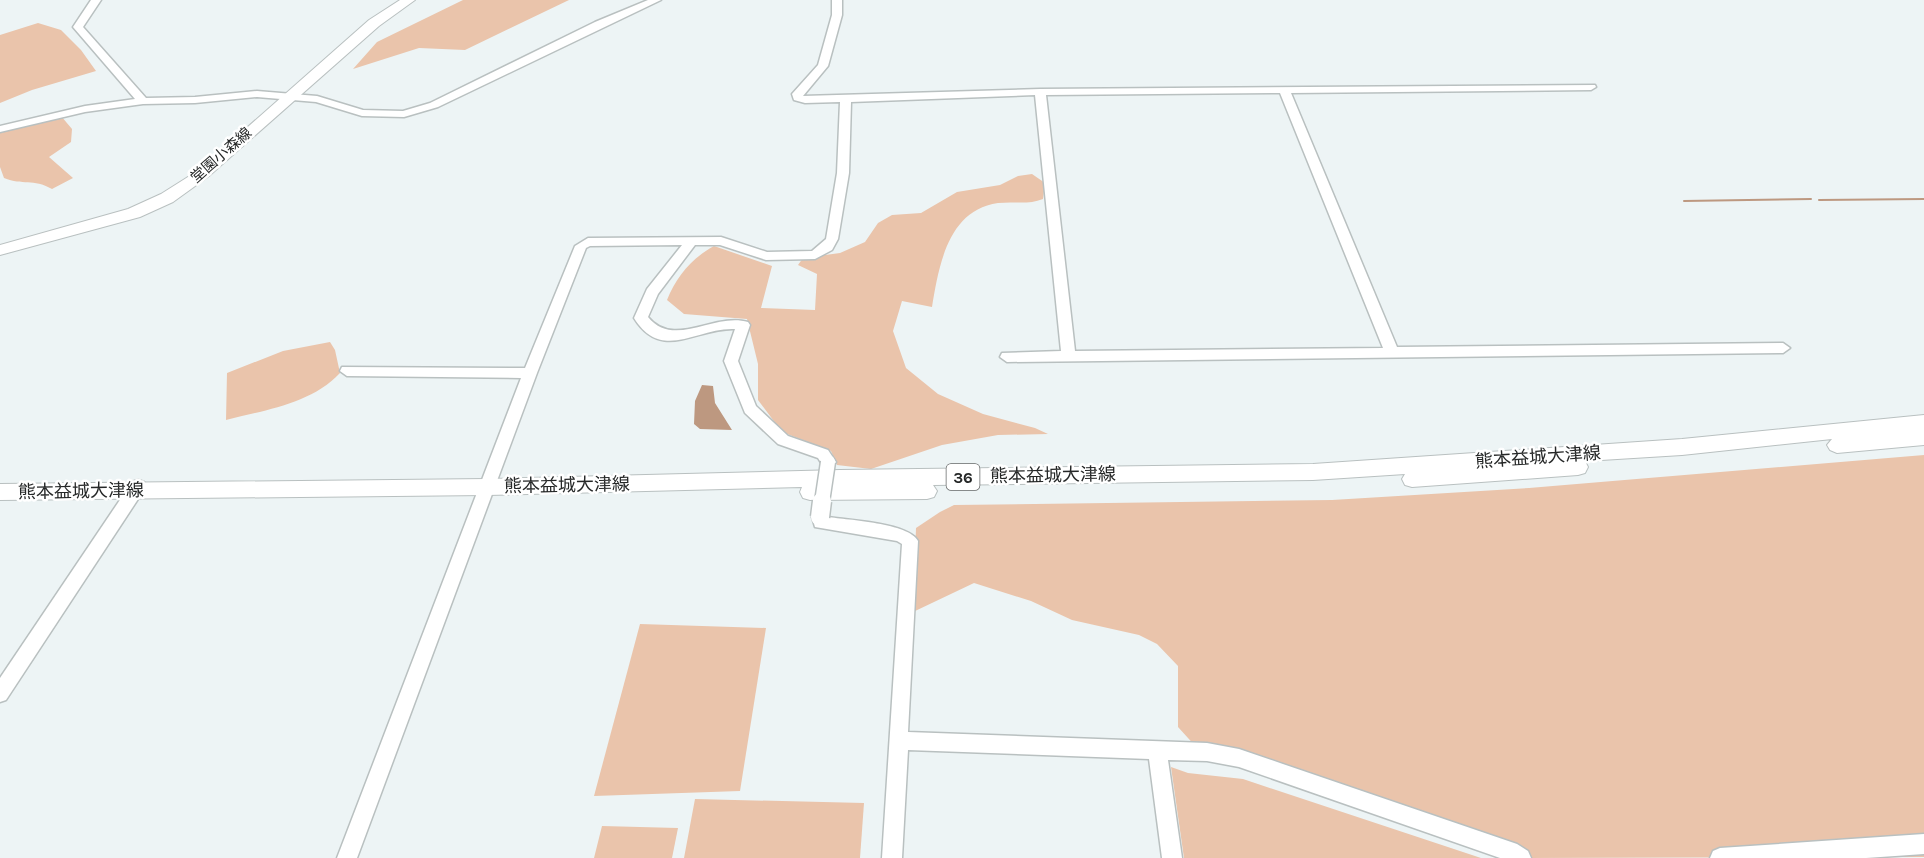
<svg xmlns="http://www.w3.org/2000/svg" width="1924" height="858" font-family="Karla,'Noto Sans JP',sans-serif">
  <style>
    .green { fill: #eac4ab }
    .water { fill: #bd9880 }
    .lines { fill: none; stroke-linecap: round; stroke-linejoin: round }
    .stream { stroke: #bd9880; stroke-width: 2 }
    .minor-casing { stroke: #b9c0c0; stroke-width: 3 }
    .major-casing { stroke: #b9c0c0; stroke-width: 2 }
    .minor { fill: #fff; fill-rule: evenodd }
    .major { fill: #fff; fill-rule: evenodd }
    .minor-bridge-far1-casing { stroke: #b9c0c0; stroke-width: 17; stroke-linecap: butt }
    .minor-bridge-casing { stroke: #b9c0c0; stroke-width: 21; stroke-linecap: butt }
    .minor-bridge-far1 { stroke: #fff; stroke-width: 14 }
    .minor-bridge { stroke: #fff; stroke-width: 18 }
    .labels { text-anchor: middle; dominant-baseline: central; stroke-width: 5; stroke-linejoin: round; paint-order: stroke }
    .far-street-label { font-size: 15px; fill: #252727; stroke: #fff }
    .shield { fill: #fff; stroke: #666868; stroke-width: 1.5 }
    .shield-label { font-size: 16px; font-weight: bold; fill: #252727 }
    .street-label { font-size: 18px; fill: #252727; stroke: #fff }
  </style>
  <rect width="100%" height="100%" fill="#edf4f5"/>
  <g class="green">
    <path d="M 463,0 L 569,0 L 465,50 L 419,48 L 353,69 L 377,42 Z"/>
    <path d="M 38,23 L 61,30 L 81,50 L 96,71 L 32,90 L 0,103 L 0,35 Z"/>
    <path d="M 61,116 L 72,129 L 71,142 L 49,157 L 73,178 L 52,189 C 33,178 23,186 4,178 L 0,167 L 0,133 Z"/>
    <path d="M 1032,174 L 1045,183 L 1043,199 C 1028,205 1015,201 998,203 C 948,210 939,265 932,307 L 902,301 L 893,331 L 906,368 L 938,394 L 983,414 L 1035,428 L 1048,434 L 998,435 L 942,445 L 871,469 L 837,465 L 831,451 L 782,432 L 758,400 L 758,364 L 747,319 L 684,314 L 667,300 C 676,277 692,258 714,246 L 772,266 L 761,308 L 815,310 L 817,274 L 798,265 L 803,258 L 840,253 L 865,242 L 878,223 L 892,215 L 921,213 L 957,192 L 1000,185 L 1018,176 Z"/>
    <path d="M 330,342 L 335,350 L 340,373 C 311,404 265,410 226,420 L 227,373 L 283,351 Z"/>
    <path d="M 1924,455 L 1924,857 L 1499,858 L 1282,783 L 1198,749 L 1178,727 L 1178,666 L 1157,644 L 1139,635 L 1072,620 L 1031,601 L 974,583 L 913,612 L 916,528 L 940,512 L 954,505 L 1332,500 L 1529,488 Z"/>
    <path d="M 640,624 L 766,628 L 740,791 L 594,796 Z"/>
    <path d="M 1171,767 L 1188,773 L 1243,779 L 1481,858 L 1184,858 Z"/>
    <path d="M 695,799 L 864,803 L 860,858 L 684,858 Z"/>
    <path d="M 602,826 L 678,828 L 672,858 L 594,858 Z"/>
  </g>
  <path class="water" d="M 702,385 L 713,386 L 715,403 L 732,430 L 700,429 L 694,424 L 695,401 Z"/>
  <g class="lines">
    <g class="stream">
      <path d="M 1819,200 L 1924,199"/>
      <path d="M 1684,201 L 1811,199"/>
    </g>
    <g class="minor-casing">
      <g id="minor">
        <path d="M 91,0 L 101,0 L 83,27 L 146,98 L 195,97 L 257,91 L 317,96 L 363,110 L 403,111 L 430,103 L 595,22 L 648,0 L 661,0 L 438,107 L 404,117 L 362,116 L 316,102 L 257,97 L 195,103 L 143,104 L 85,112 L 0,132 L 0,126 L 85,106 L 135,99 L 73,27 Z"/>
        <path d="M 832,0 L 842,0 L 842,15 L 828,66 L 803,96 L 1040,89 L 1595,85 L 1596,87 L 1591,90 L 1291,93 L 1397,347 L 1783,343 L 1790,348 L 1783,353 L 1007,362 L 1000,357 L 1002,353 L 1061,351 L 1035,95 L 851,102 L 849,173 L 838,239 L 832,250 L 815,259 L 766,260 L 720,245 L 695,245 L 658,294 L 648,317 C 674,349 714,312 748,322 L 750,325 L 738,361 L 756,406 L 788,436 L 828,450 L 836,462 L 833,466 L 823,466 L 818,458 L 778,444 L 745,413 L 724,361 L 735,329 C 697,327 662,363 634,318 L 647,289 L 682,245 L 590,246 L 586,248 L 537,373 L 357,858 L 337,858 L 521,378 L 347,376 L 340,371 L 342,367 L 525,368 L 575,246 L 588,238 L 721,237 L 767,252 L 812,251 L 826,239 L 837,173 L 840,102 L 805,103 L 794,100 L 792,94 L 818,65 L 832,15 ZM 1280,93 L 1383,348 L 1075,351 L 1046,95 Z"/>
        <path d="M 138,480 L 144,482 L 146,486 L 144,490 L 6,700 L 0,702 L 0,678 L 132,482 Z"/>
        <path d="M 820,510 L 826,512 L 828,517 C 848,520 909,523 918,541 L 908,732 L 1207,743 L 1239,749 L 1517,844 L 1528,851 L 1531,858 L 1500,858 L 1239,767 L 1207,761 L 1168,760 L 1182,858 L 1162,858 L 1149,759 L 908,750 L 902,858 L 882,858 L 902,544 L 897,541 L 815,527 L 812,517 L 814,512 Z"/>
        <path d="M 1924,834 L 1924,854 L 1866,858 L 1710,858 L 1713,851 L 1720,848 Z"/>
      </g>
    </g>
    <g class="major-casing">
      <g id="major">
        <path d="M 400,0 L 415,0 L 379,26 L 209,176 L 173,202 L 140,217 L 0,255 L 0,245 L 128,209 L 161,194 L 199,170 L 369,20 Z"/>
        <path d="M 1924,415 L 1924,429 L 1920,430 L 1924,429 L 1924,445 L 1837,453 L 1830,450 L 1827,445 L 1832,439 L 1682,455 L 1585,461 L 1588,467 L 1585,473 L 1578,475 L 1412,487 L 1405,485 L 1402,479 L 1405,474 L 1313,480 L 933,485 L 937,491 L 934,497 L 927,499 L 810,500 L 803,498 L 800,492 L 802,487 L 487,495 L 0,500 L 0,484 L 487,479 L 840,470 L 1313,464 L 1682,439 Z"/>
      </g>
    </g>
    <use href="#minor" class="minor"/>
    <use href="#major" class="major"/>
    <g class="minor-bridge-far1-casing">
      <path id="minor-bridge-far1" d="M 822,502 L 828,462"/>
    </g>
    <g class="minor-bridge-casing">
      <path id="minor-bridge" d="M 820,517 L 822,501"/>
    </g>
    <use href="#minor-bridge-far1" class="minor-bridge-far1"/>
    <use href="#minor-bridge" class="minor-bridge"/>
  </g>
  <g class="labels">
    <g class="far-street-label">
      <text transform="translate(221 155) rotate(-41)">堂園小森線</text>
    </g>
    <rect class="shield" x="946.5" y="464" width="33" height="26" rx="4.5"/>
    <g class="shield-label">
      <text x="963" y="477">36</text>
    </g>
    <g class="street-label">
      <text transform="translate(1538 457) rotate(-4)">熊本益城大津線</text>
      <text transform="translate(1053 475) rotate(-1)">熊本益城大津線</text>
      <text transform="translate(567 485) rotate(-1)">熊本益城大津線</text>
      <text transform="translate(81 491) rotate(-1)">熊本益城大津線</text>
    </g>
  </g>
</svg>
